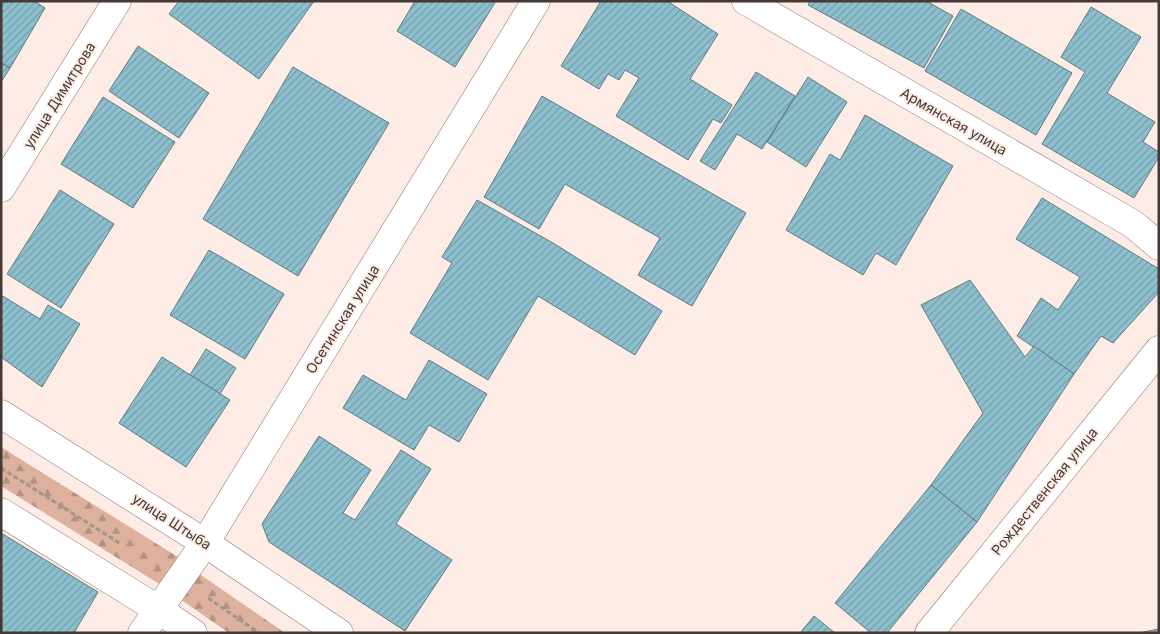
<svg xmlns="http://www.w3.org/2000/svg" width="1160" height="634" font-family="Inter,sans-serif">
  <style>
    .forest { fill: url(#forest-firs) }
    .building { fill: url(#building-hatch); stroke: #5e7a81 }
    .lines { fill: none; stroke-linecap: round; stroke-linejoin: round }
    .minor-casing { stroke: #8d756b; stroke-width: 29 }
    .tertiary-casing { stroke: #8d756b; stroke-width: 29 }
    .secondary-casing { stroke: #8d756b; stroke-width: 29 }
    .path { stroke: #a2948e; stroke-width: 3; stroke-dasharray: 5 2.5; stroke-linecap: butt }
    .minor { stroke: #fff; stroke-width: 28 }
    .tertiary { stroke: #fff; stroke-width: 28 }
    .secondary { stroke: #fff; stroke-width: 28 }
    .labels { text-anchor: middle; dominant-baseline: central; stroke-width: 4; stroke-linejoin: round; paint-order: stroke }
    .street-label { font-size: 14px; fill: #443935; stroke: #fdece5 }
  </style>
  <defs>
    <pattern id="forest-firs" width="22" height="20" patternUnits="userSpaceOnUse" patternTransform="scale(1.25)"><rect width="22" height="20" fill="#ddb19e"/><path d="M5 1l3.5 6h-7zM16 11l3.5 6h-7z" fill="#b59182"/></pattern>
    <pattern id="building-hatch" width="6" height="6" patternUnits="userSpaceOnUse" patternTransform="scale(1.25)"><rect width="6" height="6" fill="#8dc0ce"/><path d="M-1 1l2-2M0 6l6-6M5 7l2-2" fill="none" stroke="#759da8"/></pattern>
  </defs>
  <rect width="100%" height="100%" fill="#fdece5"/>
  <g class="forest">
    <path d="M 1,447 L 178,557 L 161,585 L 1,486 Z"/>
    <path d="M 198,573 L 285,633 L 229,633 L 180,599 Z"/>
  </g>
  <g class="building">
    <path d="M 1,1 L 34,1 L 45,8 L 10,68 L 1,63 Z"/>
    <path d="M 179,1 L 314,1 L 259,79 L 169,14 Z"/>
    <path d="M 415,1 L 496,1 L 455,67 L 397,31 Z"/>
    <path d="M 601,1 L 667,1 L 718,34 L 690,79 L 732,105 L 721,123 L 713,119 L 688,160 L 616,116 L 639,78 L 625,70 L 619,80 L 608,74 L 599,89 L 561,66 Z"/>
    <path d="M 810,1 L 926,1 L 953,16 L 924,68 L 808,5 Z"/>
    <path d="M 1091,7 L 1141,37 L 1107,93 L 1155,122 L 1143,142 L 1159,152 L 1159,157 L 1134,198 L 1042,144 L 1085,72 L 1061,57 Z"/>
    <path d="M 961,9 L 1072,73 L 1036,135 L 925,71 Z"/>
    <path d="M 138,46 L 209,93 L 179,138 L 109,91 Z"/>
    <path d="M 1,63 L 10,68 L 1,82 Z"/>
    <path d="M 293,67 L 389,123 L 298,276 L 203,219 Z"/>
    <path d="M 756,72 L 795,96 L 762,149 L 737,134 L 715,170 L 700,161 Z"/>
    <path d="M 808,77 L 847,102 L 806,167 L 767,142 Z"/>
    <path d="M 542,96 L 746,213 L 692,306 L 638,275 L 660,238 L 565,184 L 539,229 L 484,197 Z"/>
    <path d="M 103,97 L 175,142 L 133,208 L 61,164 Z"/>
    <path d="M 865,115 L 953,166 L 896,265 L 876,253 L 863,275 L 786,230 L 830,154 L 840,160 Z"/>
    <path d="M 60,190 L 114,224 L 61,308 L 7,274 Z"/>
    <path d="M 1042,198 L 1159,269 L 1159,292 L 1113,343 L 1101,336 L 1074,374 L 1017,336 L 1041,298 L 1058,310 L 1080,277 L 1016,239 Z"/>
    <path d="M 477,200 L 553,243 L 662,311 L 635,355 L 538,296 L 488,380 L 410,333 L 452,263 L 442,257 Z"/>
    <path d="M 209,250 L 284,294 L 245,359 L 170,315 Z"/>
    <path d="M 970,280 L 1025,357 L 1034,346 L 1074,374 L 977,522 L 931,485 L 983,413 L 921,305 Z"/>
    <path d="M 1,295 L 40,319 L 48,305 L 80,324 L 42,387 L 1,357 Z"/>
    <path d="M 206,349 L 236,368 L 220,394 L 190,375 Z"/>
    <path d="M 162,357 L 230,400 L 186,467 L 119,423 Z"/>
    <path d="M 429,360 L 487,394 L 459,442 L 429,425 L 414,450 L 343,408 L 363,375 L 406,400 Z"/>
    <path d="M 319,436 L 371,470 L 343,513 L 355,520 L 401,450 L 431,469 L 396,524 L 452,560 L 405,631 L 269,542 L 262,524 Z"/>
    <path d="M 931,485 L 977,522 L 887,633 L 871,633 L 835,603 Z"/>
    <path d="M 1,533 L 98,592 L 74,633 L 1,633 L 1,625 L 3,622 L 1,621 Z"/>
    <path d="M 814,616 L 835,633 L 800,633 Z"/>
    <path d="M 1159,629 L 1159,633 L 1139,633 Z"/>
  </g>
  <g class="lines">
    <g class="minor-casing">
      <g id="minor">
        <path d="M 1,414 L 205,543"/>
        <path d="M 142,633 L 205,543 L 536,1"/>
        <path d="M 929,633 L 1159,350"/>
      </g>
    </g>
    <g class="tertiary-casing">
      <g id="tertiary">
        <path d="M 1,512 L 159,610 L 193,633"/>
        <path d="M 205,543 L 339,633"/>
      </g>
    </g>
    <g class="secondary-casing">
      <g id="secondary">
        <path d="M 746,1 L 1133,224 L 1159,246"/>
        <path d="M 1,188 L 117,1"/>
      </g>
    </g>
    <g class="path">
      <path d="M 1,468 L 121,544"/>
      <path d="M 208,598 L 259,633"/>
    </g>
    <use href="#minor" class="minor"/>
    <use href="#tertiary" class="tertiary"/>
    <use href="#secondary" class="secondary"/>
  </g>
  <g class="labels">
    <g class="street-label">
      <text transform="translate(59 95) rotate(-58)">улица Димитрова</text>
      <text transform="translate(954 121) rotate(30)">Армянская улица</text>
      <text transform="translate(342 319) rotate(-58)">Осетинская улица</text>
      <text transform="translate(1044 491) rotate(-51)">Рождественская улица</text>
      <text transform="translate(172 521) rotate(33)">улица Штыба</text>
    </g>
  </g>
  <rect width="1160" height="634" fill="none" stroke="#443935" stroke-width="5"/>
</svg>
